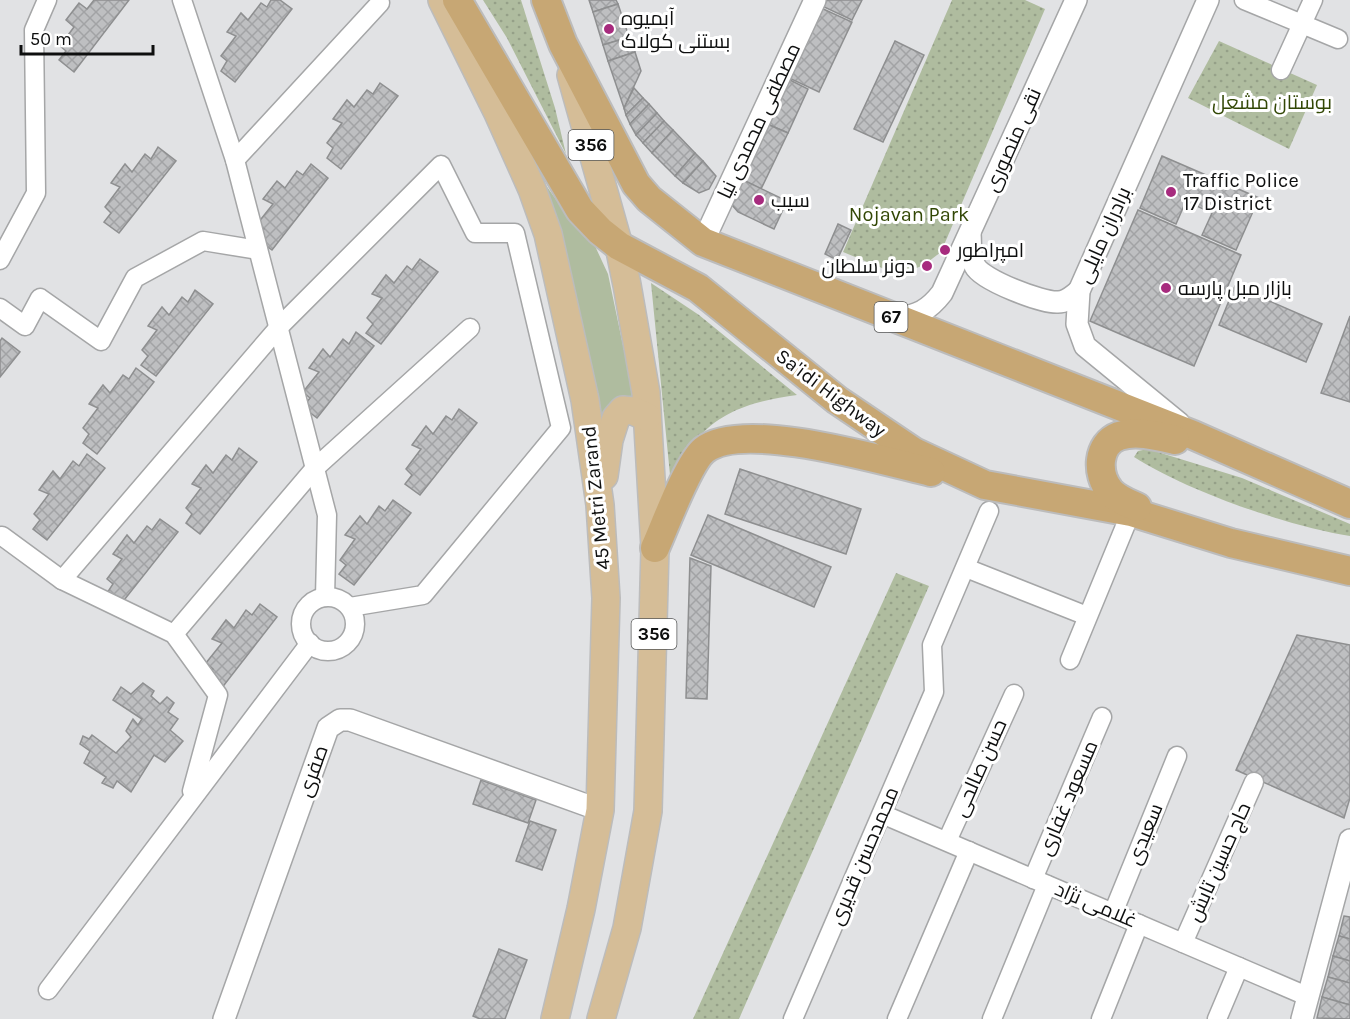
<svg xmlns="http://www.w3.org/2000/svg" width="1350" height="1019" font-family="Karla,Cairo,sans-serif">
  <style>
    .grass { fill: #afbc9f }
    .park { fill: url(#park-dots) }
    .building { fill: url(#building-cross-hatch); stroke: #8e8f90; stroke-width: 1.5 }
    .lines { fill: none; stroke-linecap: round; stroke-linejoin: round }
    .minor-casing { stroke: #a5a6a7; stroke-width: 21 }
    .tertiary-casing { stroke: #a5a6a7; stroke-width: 24 }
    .primary-casing { stroke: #bcbcbc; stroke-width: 30 }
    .trunk-casing { stroke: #bcbcbc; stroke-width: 32 }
    .minor { stroke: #fff; stroke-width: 18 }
    .tertiary { stroke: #fff; stroke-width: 21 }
    .primary { stroke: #d5bd97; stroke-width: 27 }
    .trunk { stroke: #c7a774; stroke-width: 28 }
    .poi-dot { fill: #a72b7e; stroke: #fff; stroke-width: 2 }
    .labels { text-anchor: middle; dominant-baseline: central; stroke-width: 6; stroke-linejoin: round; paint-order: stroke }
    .shield { fill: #fff; stroke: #565757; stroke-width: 1.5 }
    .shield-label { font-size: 18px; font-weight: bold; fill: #0e0f0f }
    .poi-label { font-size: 20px; fill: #0e0f0f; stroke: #fff; text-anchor: start }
    .park-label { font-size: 20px; fill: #324705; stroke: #fff }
    .street-label { font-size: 20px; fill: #0e0f0f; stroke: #fff }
  </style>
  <defs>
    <pattern id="park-dots" width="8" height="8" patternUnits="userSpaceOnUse" patternTransform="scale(1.5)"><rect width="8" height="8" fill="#afbc9f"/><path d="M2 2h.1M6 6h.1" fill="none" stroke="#95a088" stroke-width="1.8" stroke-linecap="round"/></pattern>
    <pattern id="building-cross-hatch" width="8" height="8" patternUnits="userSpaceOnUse" patternTransform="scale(1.5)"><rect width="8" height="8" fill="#bebfc1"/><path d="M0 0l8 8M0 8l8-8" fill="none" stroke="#a2a3a5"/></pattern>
  </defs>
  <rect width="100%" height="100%" fill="#e1e2e4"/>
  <path class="grass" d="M 534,168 L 566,214 L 595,246 L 608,274 L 634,398 C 609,392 603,411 595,432 Z"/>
  <g class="park">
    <path d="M 483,0 L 521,0 L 555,108 L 566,154 L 507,38 Z"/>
    <path d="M 952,0 L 1025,0 L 1045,9 L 941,252 L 924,265 L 899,275 L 843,252 Z"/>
    <path d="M 1219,41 L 1317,85 L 1289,149 L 1188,98 Z"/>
    <path d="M 651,283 L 699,315 L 797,395 C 760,400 721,409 697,440 C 686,453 679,470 671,485 Z"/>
    <path d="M 1148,449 L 1242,478 L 1350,524 L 1350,536 C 1287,526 1187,491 1134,457 L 1138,451 Z"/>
    <path d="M 896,573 L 929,586 L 739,1019 L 693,1019 Z"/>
  </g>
  <g class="building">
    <path d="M 94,0 L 129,0 L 74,72 L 59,60 L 66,51 L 60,46 L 74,27 L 66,20 L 79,3 L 87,9 Z"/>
    <path d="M 271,0 L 280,0 L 292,9 L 235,82 L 221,71 L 227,61 L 221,56 L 236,36 L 227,32 L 241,13 L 248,20 L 261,3 L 267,7 Z"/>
    <path d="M 589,0 L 616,0 L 618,4 L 593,12 Z"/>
    <path d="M 825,0 L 862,0 L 852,20 L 822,6 Z"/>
    <path d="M 618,4 L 629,37 L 603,45 L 593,12 Z"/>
    <path d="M 821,8 L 852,22 L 819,92 L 789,78 Z"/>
    <path d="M 629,37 L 635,52 L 608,61 L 603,45 Z"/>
    <path d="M 895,41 L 924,55 L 883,142 L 854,129 Z"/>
    <path d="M 635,52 L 641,71 L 624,108 L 608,61 Z"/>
    <path d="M 788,79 L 808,89 L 788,133 L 767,124 Z"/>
    <path d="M 380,83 L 398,96 L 341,169 L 327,158 L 333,148 L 327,143 L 342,123 L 333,119 L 347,100 L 354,107 L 367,90 L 373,94 Z"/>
    <path d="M 634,88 L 643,98 L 626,115 L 624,108 Z"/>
    <path d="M 643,98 L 649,104 L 630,124 L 626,115 Z"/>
    <path d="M 649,104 L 657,113 L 636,135 L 630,124 Z"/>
    <path d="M 657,113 L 664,121 L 643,143 L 636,135 Z"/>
    <path d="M 664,121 L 673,130 L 652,153 L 643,143 Z"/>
    <path d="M 767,124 L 788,133 L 761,189 L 741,179 Z"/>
    <path d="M 673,130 L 695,153 L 675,176 L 652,153 Z"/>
    <path d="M 158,147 L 176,161 L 119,233 L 104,222 L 111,213 L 105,207 L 120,187 L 111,183 L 125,164 L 132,172 L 145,154 L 151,159 Z"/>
    <path d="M 695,153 L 703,161 L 683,183 L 675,176 Z"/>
    <path d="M 1162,156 L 1259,198 L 1236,250 L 1202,235 L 1212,213 L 1186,201 L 1176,224 L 1140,208 Z"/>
    <path d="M 703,161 L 716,176 L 709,189 L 699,193 L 683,183 Z"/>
    <path d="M 311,164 L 328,178 L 272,250 L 257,239 L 264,229 L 257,224 L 273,204 L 263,199 L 277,181 L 285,188 L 297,171 L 303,175 Z"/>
    <path d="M 741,179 L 787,201 L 774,229 L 738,212 L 732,205 Z"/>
    <path d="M 1138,210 L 1241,255 L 1194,366 L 1090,321 Z"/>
    <path d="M 838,224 L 851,230 L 837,260 L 825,254 Z"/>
    <path d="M 420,259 L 438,272 L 381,344 L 366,333 L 373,324 L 367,318 L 382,298 L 372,294 L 386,275 L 394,283 L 407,266 L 412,270 Z"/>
    <path d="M 1235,286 L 1322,324 L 1306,362 L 1219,325 Z"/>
    <path d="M 195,290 L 213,304 L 156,376 L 141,365 L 148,356 L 142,350 L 157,330 L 148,326 L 162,307 L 169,315 L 182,297 L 188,302 Z"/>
    <path d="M 1350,316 L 1350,402 L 1321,393 Z"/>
    <path d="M 356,332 L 374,346 L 317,418 L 303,407 L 310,398 L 303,392 L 319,372 L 309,368 L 323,349 L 330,357 L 343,339 L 349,344 Z"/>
    <path d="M 2,338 L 20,352 L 0,377 L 0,341 Z"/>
    <path d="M 136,368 L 154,382 L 97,454 L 83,443 L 89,434 L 83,428 L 98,408 L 89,404 L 103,385 L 110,393 L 123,375 L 129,379 Z"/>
    <path d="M 459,409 L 477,423 L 420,495 L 405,484 L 412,475 L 406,469 L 421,449 L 412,445 L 426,426 L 433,434 L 446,416 L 452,420 Z"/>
    <path d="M 239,448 L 257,462 L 200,534 L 186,523 L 192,514 L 186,508 L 201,488 L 192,484 L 206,465 L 213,473 L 226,455 L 232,460 Z"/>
    <path d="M 87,454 L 105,468 L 47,540 L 33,529 L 40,520 L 34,514 L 49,494 L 39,490 L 53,471 L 60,479 L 73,461 L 79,466 Z"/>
    <path d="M 740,469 L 861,509 L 846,554 L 725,514 Z"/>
    <path d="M 393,500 L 411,513 L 354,585 L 339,574 L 346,565 L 340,560 L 355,539 L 345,535 L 360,516 L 367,524 L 379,506 L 385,511 Z"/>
    <path d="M 708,515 L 831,567 L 814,607 L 691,555 Z"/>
    <path d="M 160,519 L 178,532 L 121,604 L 107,593 L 113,584 L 107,579 L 122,559 L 113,554 L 127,535 L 134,543 L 147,526 L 152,530 Z"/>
    <path d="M 690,558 L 711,566 L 707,699 L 686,698 Z"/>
    <path d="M 260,604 L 277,617 L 221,689 L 206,678 L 213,669 L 206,663 L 222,643 L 212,639 L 226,620 L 234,628 L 246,610 L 252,615 Z"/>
    <path d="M 1297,635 L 1350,645 L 1350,798 L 1344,818 L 1236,770 Z"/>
    <path d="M 143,683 L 154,691 L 151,696 L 160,704 L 167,697 L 174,703 L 168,712 L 178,719 L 170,730 L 183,741 L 165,762 L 154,755 L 131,792 L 117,781 L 113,788 L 102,783 L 106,777 L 84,763 L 90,751 L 80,744 L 83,736 L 89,739 L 92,735 L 116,753 L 131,737 L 126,731 L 133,719 L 138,725 L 142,719 L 113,700 L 121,687 L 131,694 Z"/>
    <path d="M 481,780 L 536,800 L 528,823 L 473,804 Z"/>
    <path d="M 530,821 L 556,830 L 542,870 L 516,861 Z"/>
    <path d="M 1344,916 L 1350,917 L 1350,939 L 1339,936 Z"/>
    <path d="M 1339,936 L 1350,939 L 1350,961 L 1333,956 Z"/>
    <path d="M 499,949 L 527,960 L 505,1019 L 480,1019 L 473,1016 Z"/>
    <path d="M 1333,956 L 1350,961 L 1350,983 L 1328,977 Z"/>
    <path d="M 1328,977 L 1350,983 L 1350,1005 L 1322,997 Z"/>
    <path d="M 1322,997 L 1350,1005 L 1350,1019 L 1317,1018 Z"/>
  </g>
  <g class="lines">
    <g class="minor-casing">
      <g id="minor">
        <path d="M 182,0 L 235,160 L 327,515 L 325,597"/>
        <path d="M 1244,0 L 1302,24 L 1281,70"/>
        <path d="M 1313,0 L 1302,24 L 1338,39"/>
        <path d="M 235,160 L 380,3"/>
        <path d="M 0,260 L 36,193 L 34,30 L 47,0"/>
        <path d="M 0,308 L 25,326 L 40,298 L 101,341 L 135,278 L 203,241 L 258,250"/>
        <path d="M 2,536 L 62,580 L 174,634 L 218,695 L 192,791"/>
        <path d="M 966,568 L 1087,616"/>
        <path d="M 62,580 L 279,327 L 441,165 L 475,233 L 515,233 L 561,428 L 423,595 L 350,607"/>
        <circle cx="328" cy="624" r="27"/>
        <path d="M 174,634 L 315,468 L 470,328"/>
        <path d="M 1070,660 L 1131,512"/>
        <path d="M 882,814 L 1309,997"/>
        <path d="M 947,841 L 1014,694"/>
        <path d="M 1033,879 L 1102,717"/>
        <path d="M 1113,913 L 1177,756"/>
        <path d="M 1183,943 L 1254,782"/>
        <path d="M 48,990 L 310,643"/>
        <path d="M 793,1019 L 934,692 L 932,645 L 989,511"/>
        <path d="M 897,1019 L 969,851"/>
        <path d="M 992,1019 L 1047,885"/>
        <path d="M 1101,1019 L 1139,924"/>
        <path d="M 1217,1019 L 1239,967"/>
      </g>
    </g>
    <g class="tertiary-casing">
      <g id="tertiary">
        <path d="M 970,234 C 971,244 969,256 975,266 C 982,280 1042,303 1058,302 C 1067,302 1072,296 1079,291"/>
        <path d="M 703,242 L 815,0"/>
        <path d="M 896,319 C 918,315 928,311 942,293 L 1076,0"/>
        <path d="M 1179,423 L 1085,346 L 1077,324 L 1079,291 L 1208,0"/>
        <path d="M 224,1019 L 328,728 L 340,720 L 350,720 L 600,810"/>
        <path d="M 1302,1019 L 1350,840"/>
      </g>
    </g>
    <g class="primary-casing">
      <g id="primary">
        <path d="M 442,0 L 498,113 L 532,189 L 548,234 L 585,400 L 600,505 L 606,598 L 600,810 L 581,909 L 555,1019"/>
        <path d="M 571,75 L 619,246 L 627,285 L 646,393 L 655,548 L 648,811 L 627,928 L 601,1019"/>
        <path d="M 604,476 L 609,440 L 616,418 L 623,410 L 633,411 L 647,417"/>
      </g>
    </g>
    <g class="trunk-casing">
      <g id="trunk">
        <path d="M 457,0 L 580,210 L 600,231 L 619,246 L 698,288 L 837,400 L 914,452 L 985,485 L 1131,512 L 1231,543 L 1350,571"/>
        <path d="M 546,0 L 563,44 L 636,184 L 649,199 L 703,242 L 1193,435 L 1350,504"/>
        <path d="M 1137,507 C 1128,503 1117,499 1110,491 C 1096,474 1097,444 1119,436 C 1136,430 1158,436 1175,440"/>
        <path d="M 655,548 C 665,526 688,463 704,450 C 743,419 884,461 931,472"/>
      </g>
    </g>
    <use href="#minor" class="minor"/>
    <use href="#tertiary" class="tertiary"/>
    <use href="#primary" class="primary"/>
    <use href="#trunk" class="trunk"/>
  </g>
  <g class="poi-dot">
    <circle cx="609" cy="29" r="6"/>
    <circle cx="1171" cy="192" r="6"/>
    <circle cx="759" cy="200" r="6"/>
    <circle cx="945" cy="250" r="6"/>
    <circle cx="927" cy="266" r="6"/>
    <circle cx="1166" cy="288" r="6"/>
  </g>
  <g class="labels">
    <g class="shield">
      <rect x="568.5" y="130" width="45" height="30" rx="4.5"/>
      <rect x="874.5" y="302" width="33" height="30" rx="4.5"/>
      <rect x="631.5" y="619" width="45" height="30" rx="4.5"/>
    </g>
    <g class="shield-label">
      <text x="591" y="145">356</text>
      <text x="891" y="317">67</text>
      <text x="654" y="634">356</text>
    </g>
    <g class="poi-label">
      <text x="621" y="18">آبمیوه<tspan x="621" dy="23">بستنی کولاک</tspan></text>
      <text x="1183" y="180">Traffic Police<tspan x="1183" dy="23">17 District</tspan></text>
      <text x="771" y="200">سیب</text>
      <text x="957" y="250">امپراطور</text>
      <text x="915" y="266" text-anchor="end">دونر سلطان</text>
      <text x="1178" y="288">بازار مبل پارسه</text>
    </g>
    <g class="park-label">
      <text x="1272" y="102">بوستان مشعل</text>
      <text x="909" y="214">Nojavan Park</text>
    </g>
    <g class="street-label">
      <text transform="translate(759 121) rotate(-65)">مصطفی محمدی نیا</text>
      <text transform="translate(1013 140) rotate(-66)">نقی منصوری</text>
      <text transform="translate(1104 235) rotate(-66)">برادران مایلی</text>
      <text transform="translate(831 393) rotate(37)">Sa'idi Highway</text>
      <text transform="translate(596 498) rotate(-96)">45 Metri Zarand</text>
      <text transform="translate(980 768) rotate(-66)">حسن صالحی</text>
      <text transform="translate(313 771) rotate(-70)">صفری</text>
      <text transform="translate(1068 798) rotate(-67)">مسعود غفاری</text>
      <text transform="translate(1145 834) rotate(-68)">سعيدی</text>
      <text transform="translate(864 856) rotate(-67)">محمدحسن قدیری</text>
      <text transform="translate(1219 862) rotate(-66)">حاج حسین تابش</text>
      <text transform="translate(1096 905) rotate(23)">غلامی نژاد</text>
    </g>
  </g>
  <path d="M21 45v9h132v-9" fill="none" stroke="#0e0f0f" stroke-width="3"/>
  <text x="30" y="45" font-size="18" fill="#0e0f0f" stroke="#ffffff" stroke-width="4.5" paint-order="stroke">50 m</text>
</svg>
